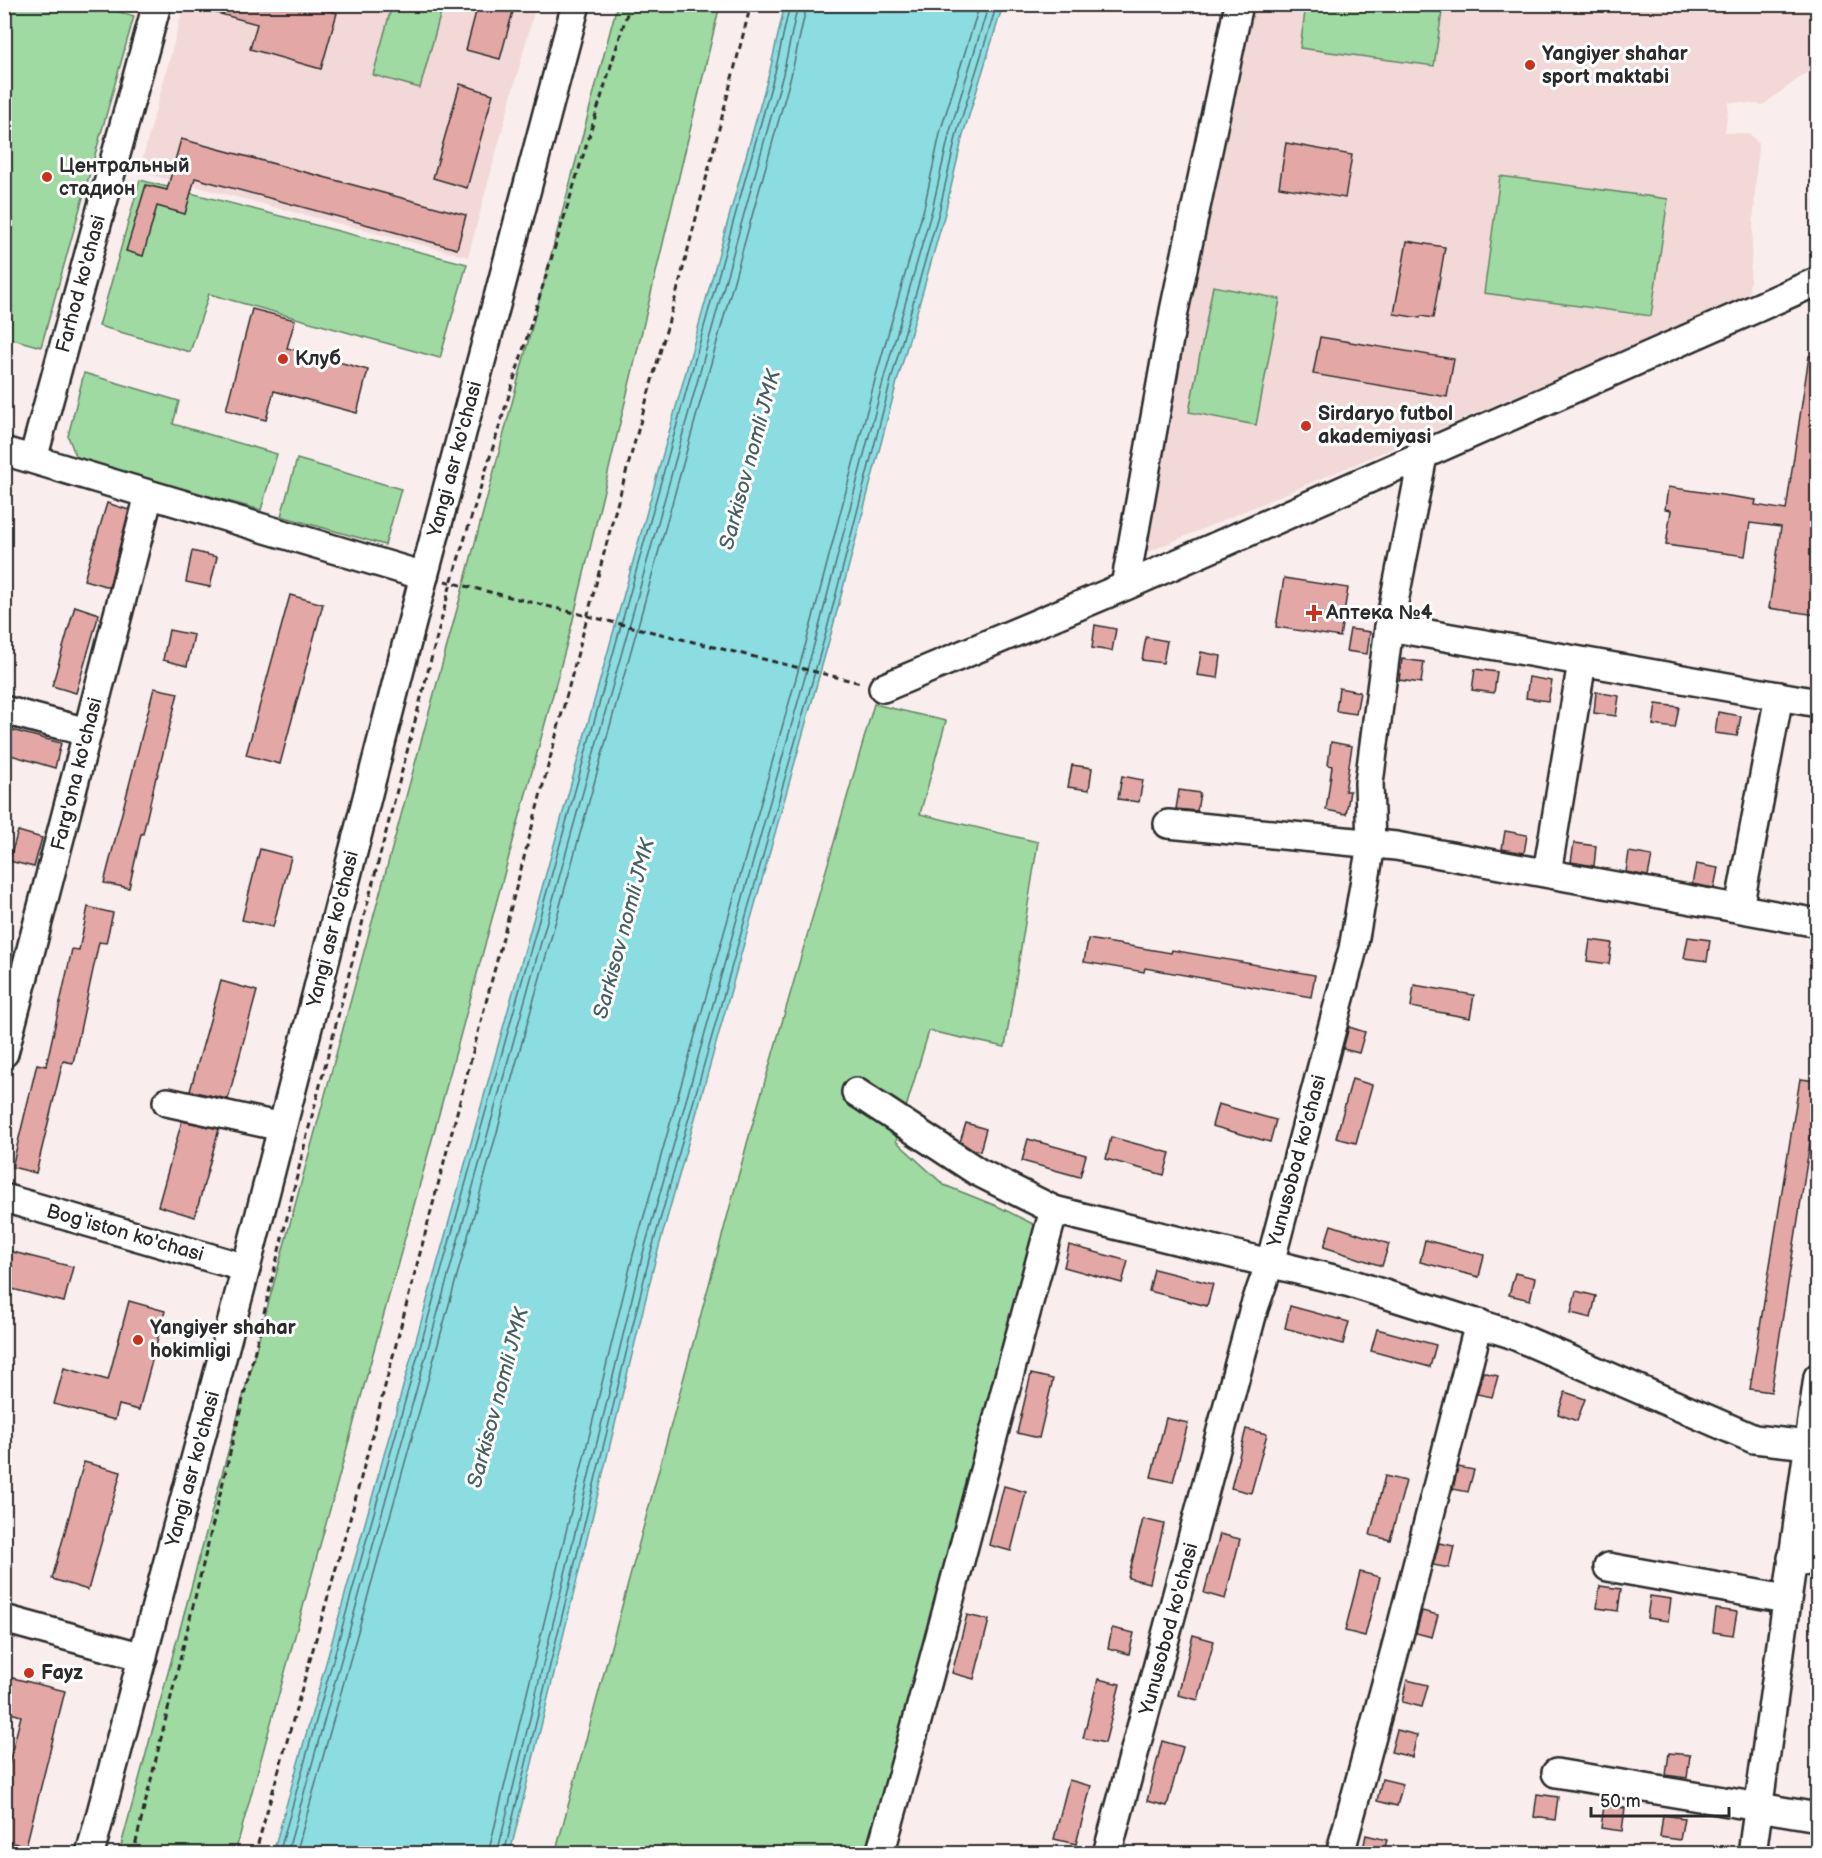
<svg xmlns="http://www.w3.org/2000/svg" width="1822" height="1858" font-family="'Balsamiq Sans',sans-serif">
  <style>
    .built { fill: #f2d9d8 }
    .green { fill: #9edaa2; stroke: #648266; stroke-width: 1.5 }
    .water { fill: #8bdde2; stroke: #659699; stroke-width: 1.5 }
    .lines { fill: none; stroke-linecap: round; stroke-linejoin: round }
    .shore { stroke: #517274; stroke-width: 1.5 }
    .building { fill: #e3a8a6; stroke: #2b2b2b; stroke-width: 1.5 }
    .minor-casing { stroke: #2b2b2b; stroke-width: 32 }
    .path { stroke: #2b2b2b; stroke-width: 3; stroke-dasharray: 6 4.5; stroke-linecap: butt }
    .minor { stroke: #fff; stroke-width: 27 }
    .poi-dot { fill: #c8321e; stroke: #fff; stroke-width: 2 }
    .labels { text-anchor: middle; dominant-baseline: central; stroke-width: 6; stroke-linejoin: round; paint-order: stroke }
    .poi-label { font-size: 20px; font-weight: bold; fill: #2b2b2b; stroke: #fff; text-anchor: start }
    .street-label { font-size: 20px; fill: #2b2b2b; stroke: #fff }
    .water-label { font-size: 21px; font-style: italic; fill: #486062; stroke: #fff }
  </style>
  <rect width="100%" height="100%" fill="#f9eeed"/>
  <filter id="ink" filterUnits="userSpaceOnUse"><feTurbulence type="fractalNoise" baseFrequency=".0167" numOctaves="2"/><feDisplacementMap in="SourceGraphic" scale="12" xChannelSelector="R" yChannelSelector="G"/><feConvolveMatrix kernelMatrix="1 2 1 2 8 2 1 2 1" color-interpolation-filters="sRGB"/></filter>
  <g filter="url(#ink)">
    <g class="built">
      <path d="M 184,5 L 536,5 L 468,257 L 139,172 Z"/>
      <path d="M 1251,5 L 1817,5 L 1817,65 L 1763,105 L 1729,102 L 1725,132 L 1750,134 L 1758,143 L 1749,297 L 1141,555 Z"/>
    </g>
    <g class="green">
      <path d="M 4,5 L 95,5 L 134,16 L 41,347 L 5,337 Z"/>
      <path d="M 392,5 L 415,5 L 441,12 L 420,88 L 373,75 Z"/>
      <path d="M 617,5 L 720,5 L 571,628 L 424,1169 L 235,1853 L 119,1853 L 475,543 Z"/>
      <path d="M 1306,5 L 1443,5 L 1434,66 L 1300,48 Z"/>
      <path d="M 1500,176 L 1668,199 L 1651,316 L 1484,293 Z"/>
      <path d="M 140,180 L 467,264 L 440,358 L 209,294 L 190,352 L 99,326 Z"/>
      <path d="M 1213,286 L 1280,299 L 1256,425 L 1189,412 Z"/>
      <path d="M 84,373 L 179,401 L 173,424 L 277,454 L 261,510 L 77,460 L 68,436 Z"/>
      <path d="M 297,459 L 401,489 L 385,545 L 281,516 Z"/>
      <path d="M 874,704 L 946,721 L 920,814 L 1038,842 L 1005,1047 L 929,1031 L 896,1141 L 944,1185 L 999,1207 L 1035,1225 L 868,1849 L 861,1854 L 555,1854 L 748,1140 Z"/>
    </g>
    <path class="water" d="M 785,4 L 1003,5 L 963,135 L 945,213 L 897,382 L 832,630 L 655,1261 L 510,1853 L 273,1853 L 770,70 Z"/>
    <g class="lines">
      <g class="shore">
        <path d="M 279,1854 L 775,72 L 790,4"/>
        <path d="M 287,1854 L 783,74 L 798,4"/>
        <path d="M 296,1854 L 791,76 L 807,4"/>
        <path d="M 488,1854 L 633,1255 L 811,625 L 876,376 L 924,208 L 941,129 L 980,4"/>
        <path d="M 497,1854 L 642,1257 L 819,627 L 884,378 L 932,210 L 950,131 L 989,4"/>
        <path d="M 504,1854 L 649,1259 L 827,629 L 891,380 L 939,212 L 957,133 L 997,4"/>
      </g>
    </g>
    <g class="building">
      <path d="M 202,4 L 308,4 L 337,13 L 321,69 L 250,49 L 257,24 L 202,9 Z"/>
      <path d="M 478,4 L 515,4 L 500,59 L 466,50 Z"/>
      <path d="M 460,84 L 493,94 L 467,188 L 433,178 Z"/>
      <path d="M 181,139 L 466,215 L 457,249 L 195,178 L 185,214 L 157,206 L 143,256 L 126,251 L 146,185 L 167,190 Z"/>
      <path d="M 1286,143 L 1352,155 L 1345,198 L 1279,187 Z"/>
      <path d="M 1407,241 L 1445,247 L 1433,318 L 1421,316 L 1420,318 L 1394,314 Z"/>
      <path d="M 252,309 L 295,320 L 287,348 L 368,370 L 357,413 L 274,391 L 266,420 L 226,410 Z"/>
      <path d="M 1320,337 L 1454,359 L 1447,397 L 1313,374 Z"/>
      <path d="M 1809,356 L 1818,356 L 1818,602 L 1816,615 L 1769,608 L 1781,527 L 1750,523 L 1745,556 L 1666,545 L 1671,510 L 1665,509 L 1668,487 L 1756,500 L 1755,505 L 1786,510 Z"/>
      <path d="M 107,503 L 129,510 L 109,587 L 84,580 Z"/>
      <path d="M 192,551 L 217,557 L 210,587 L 186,582 Z"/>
      <path d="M 1284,578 L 1348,588 L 1340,637 L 1276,627 Z"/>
      <path d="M 290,595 L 323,604 L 280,764 L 246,755 Z"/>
      <path d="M 75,606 L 99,614 L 76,693 L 52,686 Z"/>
      <path d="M 1095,625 L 1116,629 L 1112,651 L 1092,648 Z"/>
      <path d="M 1350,629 L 1370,632 L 1367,654 L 1346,651 Z"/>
      <path d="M 169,630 L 194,635 L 187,666 L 163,660 Z"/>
      <path d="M 1146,637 L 1167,641 L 1163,663 L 1142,660 Z"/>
      <path d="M 1201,652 L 1221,656 L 1218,678 L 1197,675 Z"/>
      <path d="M 1402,659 L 1424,662 L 1421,683 L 1399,680 Z"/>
      <path d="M 1475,669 L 1497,672 L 1494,693 L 1472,690 Z"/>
      <path d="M 1529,677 L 1552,681 L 1548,701 L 1526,698 Z"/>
      <path d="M 154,688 L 178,693 L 157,777 L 156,777 L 143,834 L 141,834 L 129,888 L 104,883 Z"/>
      <path d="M 1339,688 L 1360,692 L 1356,714 L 1336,711 Z"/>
      <path d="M 1596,692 L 1619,696 L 1616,716 L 1594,713 Z"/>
      <path d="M 1656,704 L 1679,707 L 1675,728 L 1653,725 Z"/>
      <path d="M 1718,712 L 1741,716 L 1737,736 L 1715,733 Z"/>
      <path d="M 4,728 L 61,743 L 55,768 L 4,753 Z"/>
      <path d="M 1331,742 L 1352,746 L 1345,791 L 1350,791 L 1346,814 L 1326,810 L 1332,766 L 1328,765 Z"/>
      <path d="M 1072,765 L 1092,768 L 1089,790 L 1068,787 Z"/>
      <path d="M 1122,776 L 1143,780 L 1139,802 L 1118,799 Z"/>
      <path d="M 1179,790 L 1200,793 L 1197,811 L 1176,809 Z"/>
      <path d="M 18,831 L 42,838 L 34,867 L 9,861 Z"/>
      <path d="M 1505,831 L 1527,835 L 1524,853 L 1502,849 Z"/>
      <path d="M 1574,843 L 1596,846 L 1594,866 L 1571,862 Z"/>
      <path d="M 260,849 L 291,857 L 273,927 L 242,920 Z"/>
      <path d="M 1629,852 L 1652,856 L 1648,876 L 1626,872 Z"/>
      <path d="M 1696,864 L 1718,868 L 1714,888 L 1692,884 Z"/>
      <path d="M 88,907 L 113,913 L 106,943 L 99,942 L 73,1063 L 63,1061 L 36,1173 L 12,1167 L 37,1064 L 46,1066 L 72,949 L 79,950 Z"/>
      <path d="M 1688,937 L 1710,940 L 1707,961 L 1684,958 Z"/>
      <path d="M 1088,939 L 1171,953 L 1172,950 L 1315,975 L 1311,997 L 1145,968 L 1144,972 L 1084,962 Z"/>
      <path d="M 1590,940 L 1612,943 L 1609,964 L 1587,961 Z"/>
      <path d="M 221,981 L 257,991 L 228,1099 L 190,1091 Z"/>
      <path d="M 1414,985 L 1474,995 L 1470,1018 L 1411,1007 Z"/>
      <path d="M 1349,1027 L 1365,1032 L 1359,1053 L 1343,1049 Z"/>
      <path d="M 1352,1079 L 1372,1085 L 1356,1143 L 1336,1138 Z"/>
      <path d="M 1800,1079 L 1818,1081 L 1818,1104 L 1816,1104 L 1771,1392 L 1750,1389 Z"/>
      <path d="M 1218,1104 L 1276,1120 L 1270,1142 L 1212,1126 Z"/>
      <path d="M 182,1121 L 219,1129 L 195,1217 L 158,1206 Z"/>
      <path d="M 966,1123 L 986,1129 L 980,1151 L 971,1149 L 960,1142 Z"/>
      <path d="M 1111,1137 L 1170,1153 L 1164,1175 L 1106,1159 Z"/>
      <path d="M 1028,1139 L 1086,1155 L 1080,1177 L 1022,1161 Z"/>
      <path d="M 1331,1225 L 1389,1244 L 1382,1266 L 1324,1247 Z"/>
      <path d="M 1425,1240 L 1484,1255 L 1479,1277 L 1420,1262 Z"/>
      <path d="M 1069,1245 L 1128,1261 L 1122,1283 L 1064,1267 Z"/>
      <path d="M 9,1251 L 73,1267 L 64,1302 L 4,1287 L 4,1267 Z"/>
      <path d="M 1154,1269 L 1213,1284 L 1207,1306 L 1149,1291 Z"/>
      <path d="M 1515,1273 L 1535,1278 L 1530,1300 L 1509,1295 Z"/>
      <path d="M 1576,1291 L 1596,1296 L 1591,1318 L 1571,1313 Z"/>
      <path d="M 129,1301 L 165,1311 L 139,1410 L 119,1405 L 115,1420 L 54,1404 L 64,1368 L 108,1380 Z"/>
      <path d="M 1290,1306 L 1349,1322 L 1343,1344 L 1285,1328 Z"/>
      <path d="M 1377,1329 L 1436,1345 L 1430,1367 L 1371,1351 Z"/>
      <path d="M 1483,1372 L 1498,1376 L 1492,1397 L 1477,1394 Z"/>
      <path d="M 1031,1374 L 1053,1379 L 1039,1438 L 1017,1433 Z"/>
      <path d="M 1565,1392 L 1585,1399 L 1577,1421 L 1558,1414 Z"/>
      <path d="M 1166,1418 L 1188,1423 L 1173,1482 L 1151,1477 Z"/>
      <path d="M 1246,1429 L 1267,1434 L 1251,1493 L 1231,1488 Z"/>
      <path d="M 84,1462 L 121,1472 L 88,1590 L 52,1579 Z"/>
      <path d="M 1458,1467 L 1474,1470 L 1468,1492 L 1453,1489 Z"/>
      <path d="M 1385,1476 L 1406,1481 L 1390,1540 L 1370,1535 Z"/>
      <path d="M 1004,1486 L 1026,1492 L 1011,1551 L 989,1545 Z"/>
      <path d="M 1143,1519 L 1164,1524 L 1150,1583 L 1128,1578 Z"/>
      <path d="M 1220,1534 L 1240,1539 L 1225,1599 L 1204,1593 Z"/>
      <path d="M 1439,1543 L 1454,1546 L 1449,1568 L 1433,1565 Z"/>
      <path d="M 1360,1572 L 1380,1577 L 1365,1636 L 1345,1631 Z"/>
      <path d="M 1600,1586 L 1621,1589 L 1618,1611 L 1597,1608 Z"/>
      <path d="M 1650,1596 L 1671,1599 L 1668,1621 L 1647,1618 Z"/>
      <path d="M 1716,1609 L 1737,1612 L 1733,1635 L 1713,1632 Z"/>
      <path d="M 1422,1611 L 1438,1615 L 1432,1637 L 1416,1633 Z"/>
      <path d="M 967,1615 L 989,1620 L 974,1679 L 952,1673 Z"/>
      <path d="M 1112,1628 L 1134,1633 L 1129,1654 L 1108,1648 Z"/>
      <path d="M 1193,1635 L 1214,1641 L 1198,1700 L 1178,1695 Z"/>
      <path d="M 9,1677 L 65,1691 L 26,1846 L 4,1841 L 4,1783 L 21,1716 L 4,1711 L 4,1695 Z"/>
      <path d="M 1098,1679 L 1120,1684 L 1105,1743 L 1083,1738 Z"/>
      <path d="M 1407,1680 L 1428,1685 L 1422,1707 L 1402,1702 Z"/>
      <path d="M 1397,1730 L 1417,1735 L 1412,1757 L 1391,1752 Z"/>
      <path d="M 1162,1741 L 1183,1747 L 1167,1806 L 1147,1801 Z"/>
      <path d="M 1669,1753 L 1690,1755 L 1687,1778 L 1666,1775 Z"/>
      <path d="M 1382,1779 L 1403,1784 L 1397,1806 L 1377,1801 Z"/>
      <path d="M 1069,1780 L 1091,1786 L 1076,1844 L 1054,1839 Z"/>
      <path d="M 1537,1794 L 1558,1797 L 1555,1820 L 1534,1817 Z"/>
      <path d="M 1604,1805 L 1625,1808 L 1622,1831 L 1601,1828 Z"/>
      <path d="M 1663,1815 L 1684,1818 L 1680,1840 L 1660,1837 Z"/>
      <path d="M 1366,1835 L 1387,1840 L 1383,1854 L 1362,1854 Z"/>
    </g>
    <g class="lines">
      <g class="minor-casing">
        <g id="minor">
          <path d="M 4,451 L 424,576"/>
          <path d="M 33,459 L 157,4"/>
          <path d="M 1125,586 L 1174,311 L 1239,4"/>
          <path d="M 1389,627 L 1818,703"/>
          <path d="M 883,688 L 1128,585 L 1818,281"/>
          <path d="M 4,710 L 87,732"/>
          <path d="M 1168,824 L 1396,846 L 1818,923"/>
          <path d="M 1547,873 L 1582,662"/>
          <path d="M 1739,908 L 1779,696"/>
          <path d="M 4,1053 L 149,495"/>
          <path d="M 856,1092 L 978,1172 L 1054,1210 L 1350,1283 L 1511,1334 L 1754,1439 L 1818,1446"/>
          <path d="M 167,1102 L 282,1127"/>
          <path d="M 4,1198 L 246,1268"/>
          <path d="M 1792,1558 L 1818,1563"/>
          <path d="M 1608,1567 L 1786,1599"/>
          <path d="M 4,1619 L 143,1657"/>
          <path d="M 1556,1773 L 1818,1817"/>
          <path d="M 90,1854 L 246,1268 L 424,576 L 576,4"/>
          <path d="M 880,1854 C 941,1640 995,1424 1054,1210"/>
          <path d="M 1107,1854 L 1254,1308 L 1270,1263 L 1353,949 L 1371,845 L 1369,783 L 1389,627 L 1423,456"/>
          <path d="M 1340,1854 L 1401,1628 L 1479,1323"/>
          <path d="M 1752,1854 L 1818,1377"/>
        </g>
      </g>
      <g class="path">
        <path d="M 445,581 L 861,683"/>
        <path d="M 133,1854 L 306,1139 L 451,583 L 630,4"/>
        <path d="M 255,1854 L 353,1508 L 613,519 L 677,292 L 751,4"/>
      </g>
      <use href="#minor" class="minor"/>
    </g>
  </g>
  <g class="poi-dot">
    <circle cx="1530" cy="65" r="6"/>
    <circle cx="47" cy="177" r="6"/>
    <circle cx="283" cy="359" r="6"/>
    <circle cx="1306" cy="426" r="6"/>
    <path d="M1311 604h6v6h6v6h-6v6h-6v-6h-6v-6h6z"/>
    <circle cx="138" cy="1340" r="6"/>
    <circle cx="29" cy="1673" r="6"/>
  </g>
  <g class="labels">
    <g class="poi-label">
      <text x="1542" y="54">Yangiyer shahar<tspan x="1542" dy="23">sport maktabi</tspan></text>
      <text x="59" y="166">Центральный<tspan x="59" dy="23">стадион</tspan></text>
      <text x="295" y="359">Клуб</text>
      <text x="1318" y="414">Sirdaryo futbol<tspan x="1318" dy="23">akademiyasi</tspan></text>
      <text x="1326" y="613">Аптека №4</text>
      <text x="150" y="1328">Yangiyer shahar<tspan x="150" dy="23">hokimligi</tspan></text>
      <text x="41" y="1673">Fayz</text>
    </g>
    <g class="street-label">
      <text transform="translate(81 284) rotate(-75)">Farhod ko'chasi</text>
      <text transform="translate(455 459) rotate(-75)">Yangi asr ko'chasi</text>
      <text transform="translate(77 774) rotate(-76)">Farg'ona ko'chasi</text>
      <text transform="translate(333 929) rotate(-76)">Yangi asr ko'chasi</text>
      <text transform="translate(1297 1161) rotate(-75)">Yunusobod ko'chasi</text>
      <text transform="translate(125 1233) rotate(16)">Bog‘iston ko'chasi</text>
      <text transform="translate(193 1469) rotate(-75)">Yangi asr ko'chasi</text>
      <text transform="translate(1169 1629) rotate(-75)">Yunusobod ko'chasi</text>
    </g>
    <g class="water-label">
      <text transform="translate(750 460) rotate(-75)">Sarkisov nomli JMK</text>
      <text transform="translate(624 929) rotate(-75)">Sarkisov nomli JMK</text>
      <text transform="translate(498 1398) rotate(-75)">Sarkisov nomli JMK</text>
    </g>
  </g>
  <rect width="1822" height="1858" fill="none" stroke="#fff" stroke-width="24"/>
  <rect x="12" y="12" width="1798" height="1834" fill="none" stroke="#2b2b2b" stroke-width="2" filter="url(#ink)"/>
  <path d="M1591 1807v9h138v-9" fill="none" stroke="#2b2b2b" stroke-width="3"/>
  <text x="1600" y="1807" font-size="18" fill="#2b2b2b" stroke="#ffffff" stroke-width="4.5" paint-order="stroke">50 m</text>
</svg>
